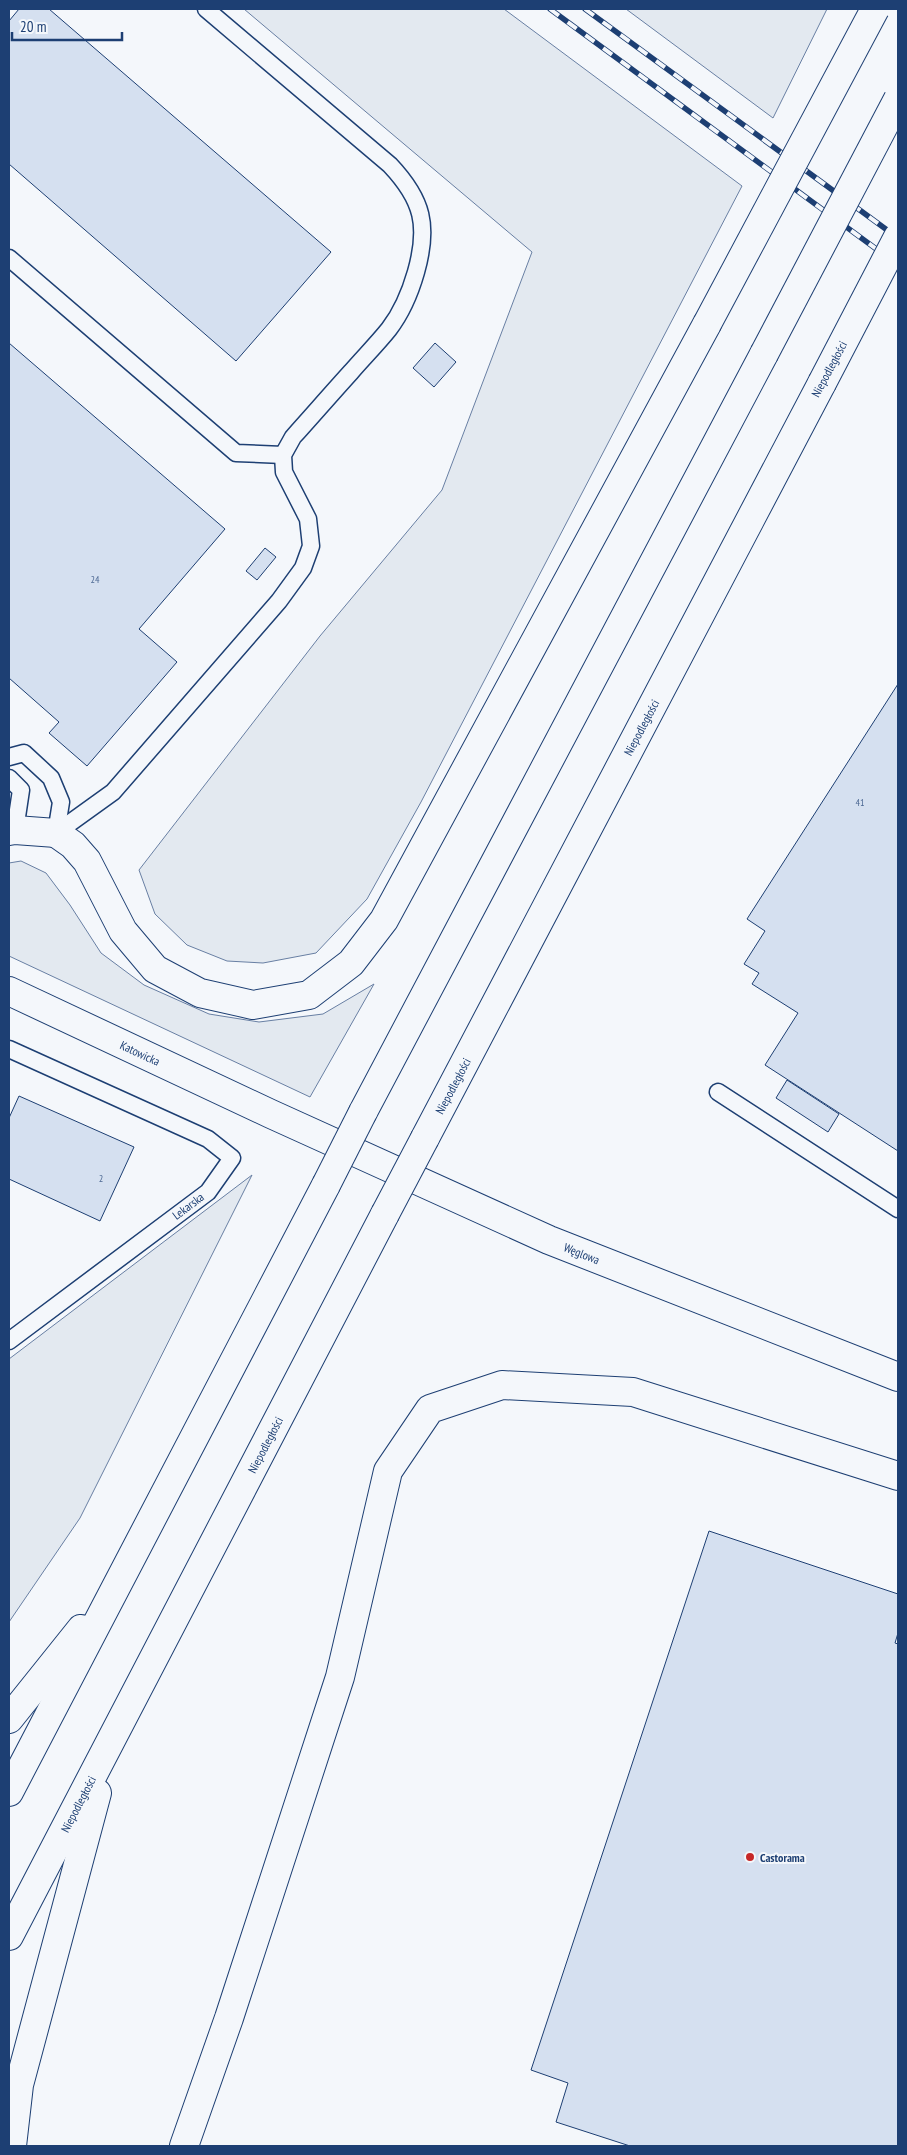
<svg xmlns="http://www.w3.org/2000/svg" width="907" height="2155" font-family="'PT Sans Narrow',sans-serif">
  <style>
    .green { fill: #e3e9f0; stroke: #687fa3 }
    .building { fill: #d5e0f0; stroke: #1d3f73 }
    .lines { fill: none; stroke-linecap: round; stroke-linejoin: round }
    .service-casing { stroke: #1d3f73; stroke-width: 19 }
    .minor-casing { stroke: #1d3f73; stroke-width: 30 }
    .tertiary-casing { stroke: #1d3f73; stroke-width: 30 }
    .motorway-casing { stroke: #1d3f73; stroke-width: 30 }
    .service { stroke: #f4f7fb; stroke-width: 16 }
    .minor { stroke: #f4f7fb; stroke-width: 28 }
    .tertiary { stroke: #f4f7fb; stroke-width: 28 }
    .motorway { stroke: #f4f7fb; stroke-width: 28 }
    .rail-casing { stroke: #1d3f73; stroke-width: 5.5 }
    .rail { stroke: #f4f7fb; stroke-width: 4; stroke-dasharray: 11; stroke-linecap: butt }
    .motorway-bridge-casing { stroke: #1d3f73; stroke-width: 30; stroke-linecap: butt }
    .motorway-bridge { stroke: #f4f7fb; stroke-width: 28 }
    .poi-dot { fill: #c62828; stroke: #f4f7fb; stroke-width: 2 }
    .labels { text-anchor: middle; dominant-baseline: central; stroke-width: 4; stroke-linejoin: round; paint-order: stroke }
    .number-label { font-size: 10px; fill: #4b6792 }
    .street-label { font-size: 12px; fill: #1d3f73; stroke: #f4f7fb }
    .poi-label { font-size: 12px; font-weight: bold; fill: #1d3f73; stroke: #f4f7fb; text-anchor: start }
  </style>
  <rect width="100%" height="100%" fill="#f4f7fb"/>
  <g class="green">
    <path d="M 244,9 L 504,9 L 742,186 L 421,802 L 367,899 L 316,953 L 263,963 L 227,961 L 187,945 L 155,914 L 139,870 L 320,636 L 442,490 L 532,252 Z"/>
    <path d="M 626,9 L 827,9 L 773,118 Z"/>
    <path d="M 21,861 L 46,873 L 70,905 L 101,953 L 144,985 L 209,1014 L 259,1022 L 323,1014 L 374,984 L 310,1097 L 9,956 L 9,863 Z"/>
    <path d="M 252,1175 L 80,1518 L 9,1622 L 9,1359 Z"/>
  </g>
  <g class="building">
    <path d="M 19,9 L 49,9 L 331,252 L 236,361 L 9,164 L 9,21 Z"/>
    <path d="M 9,343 L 225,529 L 139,629 L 177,662 L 87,766 L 49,733 L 59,722 L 9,678 Z"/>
    <path d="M 435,343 L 456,362 L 434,387 L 413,368 Z"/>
    <path d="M 265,548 L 276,557 L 257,580 L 246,571 Z"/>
    <path d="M 898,684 L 898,1151 L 765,1065 L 798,1013 L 752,984 L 759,973 L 744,964 L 765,931 L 747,919 Z"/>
    <path d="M 787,1080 L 839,1114 L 828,1132 L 776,1098 Z"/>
    <path d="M 19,1096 L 134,1147 L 100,1221 L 9,1179 L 9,1118 Z"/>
    <path d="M 709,1531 L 898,1594 L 898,1633 L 895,1643 L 898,1644 L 898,2146 L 630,2146 L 556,2122 L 568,2083 L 531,2070 Z"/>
  </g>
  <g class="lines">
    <g class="service-casing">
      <g id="service">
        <path d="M 9,258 L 236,453 L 283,455"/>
        <path d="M 9,757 L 24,753 L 51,778 L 61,802 L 56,833"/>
        <path d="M 9,778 L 21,790 L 15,830"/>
        <path d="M 56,833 L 113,792 L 279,601 L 303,568 L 311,546 L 308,519 L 284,472 L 283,455 L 293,437 C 312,416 331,394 351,372 C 363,358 377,344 389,329 C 402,312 410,293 416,272 C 429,226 423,200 390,165 L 206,9"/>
        <path d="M 9,1049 L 208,1139 L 232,1158 L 208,1192 L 9,1341"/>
        <path d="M 718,1092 L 898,1209"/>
      </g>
    </g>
    <g class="minor-casing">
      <path id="minor" d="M 184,2146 L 229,2018 L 340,1677 L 388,1471 L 430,1409 L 502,1385 L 633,1392 L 898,1476"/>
    </g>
    <g class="tertiary-casing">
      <g id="tertiary">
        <path d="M 9,831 L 15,830 L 56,833"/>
        <path id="s1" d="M 9,991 L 271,1114 L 549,1240 L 898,1377"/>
      </g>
    </g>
    <g class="motorway-casing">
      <g id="motorway">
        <path d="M 56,833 L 73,845 L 87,861 L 123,931 L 155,969 L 200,993 L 253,1005 L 309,995 L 351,963 L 384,920 L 707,324"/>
        <path d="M 363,1112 L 764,354"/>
        <path id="s2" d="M 425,1138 L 822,383"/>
        <path d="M 9,1719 L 81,1629"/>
        <path d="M 9,1792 L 326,1185"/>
        <path id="s3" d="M 9,1936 L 385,1214"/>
        <path d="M 12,2146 L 19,2085 L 97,1793"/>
      </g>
    </g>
    <use href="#service" class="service"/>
    <use href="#minor" class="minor"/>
    <use href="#tertiary" class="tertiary"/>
    <use href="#motorway" class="motorway"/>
    <g class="rail-casing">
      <g id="rail">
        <path d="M 550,9 L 898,265"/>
        <path d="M 585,9 L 898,238"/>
      </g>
    </g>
    <use href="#rail" class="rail"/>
    <g class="motorway-bridge-casing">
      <g id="motorway-bridge">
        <path d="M 707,324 L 875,9"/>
        <path d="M 764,354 L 898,99"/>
        <path d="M 822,383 L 898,237"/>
        <path d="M 326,1185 L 363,1112"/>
        <path d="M 385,1214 L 425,1138"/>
      </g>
    </g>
    <use href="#motorway-bridge" class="motorway-bridge"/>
  </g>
  <circle class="poi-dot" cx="750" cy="1857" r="5"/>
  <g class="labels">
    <g class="number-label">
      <text x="95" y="579">24</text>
      <text x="860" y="802">41</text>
      <text x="101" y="1178">2</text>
    </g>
    <g class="street-label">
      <text transform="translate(829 369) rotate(-62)">Niepodległości</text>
      <text stroke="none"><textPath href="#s2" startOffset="464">Niepodległości</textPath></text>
      <text stroke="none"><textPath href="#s1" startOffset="145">Katowicka</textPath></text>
      <text stroke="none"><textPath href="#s2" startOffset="59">Niepodległości</textPath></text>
      <text transform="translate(188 1206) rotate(-37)">Lekarska</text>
      <text stroke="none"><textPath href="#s1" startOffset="630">Węglowa</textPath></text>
      <text stroke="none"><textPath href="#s3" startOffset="554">Niepodległości</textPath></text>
      <text stroke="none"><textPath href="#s3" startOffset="149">Niepodległości</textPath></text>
    </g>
    <g class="poi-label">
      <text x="760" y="1857">Castorama</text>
    </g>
  </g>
  <rect width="907" height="2155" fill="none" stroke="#1d3f73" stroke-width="20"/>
  <path d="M12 32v8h110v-8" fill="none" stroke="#1d3f73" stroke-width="2.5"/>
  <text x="20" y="32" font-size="15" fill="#1d3f73" stroke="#f4f7fb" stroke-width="4" paint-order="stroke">20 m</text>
</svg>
